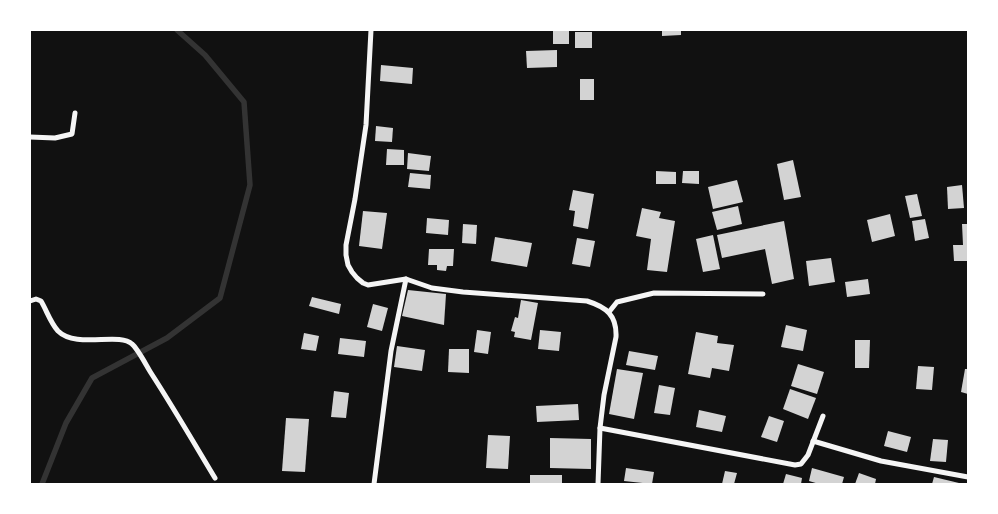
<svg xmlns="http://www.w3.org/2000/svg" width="998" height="514" font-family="Arial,sans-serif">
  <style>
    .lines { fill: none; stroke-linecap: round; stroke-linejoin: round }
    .stream { stroke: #333; stroke-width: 5.5 }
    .building { fill: #d3d3d3 }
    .minor { stroke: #f5f5f5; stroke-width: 5 }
  </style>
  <rect width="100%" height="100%" fill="#111"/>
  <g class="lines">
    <path class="stream" d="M 42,484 L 66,423 L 92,378 L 167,338 L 220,298 L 250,185 L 244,102 L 205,55 L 177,30"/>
  </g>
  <g class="building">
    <rect x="553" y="30" width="16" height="14"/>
    <path d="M 662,30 L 681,30 L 681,35 L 662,36 Z"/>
    <rect x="575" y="32" width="17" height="16"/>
    <path d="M 557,50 L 557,67 L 527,68 L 526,51 Z"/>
    <path d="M 381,65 L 413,68 L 412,84 L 380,81 Z"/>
    <rect x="580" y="79" width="14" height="21"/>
    <path d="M 376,126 L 393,128 L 392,142 L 375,141 Z"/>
    <path d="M 387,149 L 404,150 L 404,165 L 386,165 Z"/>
    <path d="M 408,153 L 431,156 L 429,171 L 407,169 Z"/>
    <path d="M 793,160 L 801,197 L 784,200 L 777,164 Z"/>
    <path d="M 656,171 L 676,172 L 676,184 L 656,184 Z"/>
    <path d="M 683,171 L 699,171 L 699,184 L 682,183 Z"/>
    <path d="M 410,173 L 431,175 L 430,189 L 408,187 Z"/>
    <path d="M 737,180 L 743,202 L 713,209 L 708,187 Z"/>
    <path d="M 962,185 L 964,208 L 948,209 L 947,187 Z"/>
    <path d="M 573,190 L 594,194 L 588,229 L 573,226 L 575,211 L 569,210 Z"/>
    <path d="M 917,194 L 922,216 L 910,218 L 905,196 Z"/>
    <path d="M 738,206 L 742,224 L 717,230 L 712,212 Z"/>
    <path d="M 642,208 L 661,212 L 659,218 L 675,221 L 667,272 L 647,270 L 651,239 L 636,236 Z"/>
    <path d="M 363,211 L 387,213 L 382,249 L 359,246 Z"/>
    <path d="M 890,214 L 895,236 L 872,242 L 867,220 Z"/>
    <path d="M 427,218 L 449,220 L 448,235 L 426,233 Z"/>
    <path d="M 925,219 L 929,238 L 915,241 L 912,221 Z"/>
    <path d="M 784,221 L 794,279 L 772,284 L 765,249 L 722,258 L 717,235 Z"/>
    <path d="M 463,224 L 477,225 L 476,244 L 462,243 Z"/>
    <path d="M 962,224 L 968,224 L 968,261 L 954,261 L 953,245 L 963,245 Z"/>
    <path d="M 713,235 L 720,269 L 703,272 L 696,239 Z"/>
    <path d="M 495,237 L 532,243 L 527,267 L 491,261 Z"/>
    <path d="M 577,238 L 595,241 L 590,267 L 572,264 Z"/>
    <path d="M 429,249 L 454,249 L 453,266 L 447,266 L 446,271 L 437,270 L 437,265 L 428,265 Z"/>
    <path d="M 831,258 L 835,282 L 809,286 L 806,261 Z"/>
    <path d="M 868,279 L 870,294 L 847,297 L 845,282 Z"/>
    <path d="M 408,290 L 446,294 L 444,325 L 402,316 Z"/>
    <path d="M 312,297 L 341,304 L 339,314 L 309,306 Z"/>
    <path d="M 521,300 L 538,303 L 531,340 L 514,337 L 515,332 L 511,331 L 515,317 L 518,318 Z"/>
    <path d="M 373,304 L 388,308 L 382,331 L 367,327 Z"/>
    <path d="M 786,325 L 807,330 L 803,351 L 781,347 Z"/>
    <path d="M 477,330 L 491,332 L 488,354 L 474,352 Z"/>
    <path d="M 540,330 L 561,332 L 559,351 L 538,349 Z"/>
    <path d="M 696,332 L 718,336 L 717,343 L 734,345 L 729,371 L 712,368 L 710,378 L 688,374 Z"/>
    <path d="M 304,333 L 319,336 L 316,351 L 301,349 Z"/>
    <path d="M 340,338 L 366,341 L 364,357 L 338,354 Z"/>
    <path d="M 855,340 L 870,340 L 869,368 L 855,368 Z"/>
    <path d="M 397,346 L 425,350 L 422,371 L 394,367 Z"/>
    <path d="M 449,349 L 469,349 L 469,373 L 448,372 Z"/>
    <path d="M 629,351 L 658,356 L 655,370 L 626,365 Z"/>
    <path d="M 798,364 L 824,372 L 817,394 L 791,386 Z"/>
    <path d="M 918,366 L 934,367 L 932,390 L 916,389 Z"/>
    <path d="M 617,369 L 643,373 L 634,419 L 609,414 Z"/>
    <path d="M 965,369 L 968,369 L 968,394 L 961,392 Z"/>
    <path d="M 659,385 L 675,388 L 670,415 L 654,413 Z"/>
    <path d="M 790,389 L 816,398 L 808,419 L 783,409 Z"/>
    <path d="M 334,391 L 349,393 L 346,418 L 331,417 Z"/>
    <path d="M 578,404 L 579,420 L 537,422 L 536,406 Z"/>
    <path d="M 699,410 L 726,416 L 722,432 L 696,427 Z"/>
    <path d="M 769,416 L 784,421 L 777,442 L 761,437 Z"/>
    <path d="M 286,418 L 309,419 L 305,472 L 282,471 Z"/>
    <path d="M 888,431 L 911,437 L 907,452 L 884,446 Z"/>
    <path d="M 488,435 L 510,436 L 508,469 L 486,468 Z"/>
    <path d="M 550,438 L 591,439 L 591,469 L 550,468 Z"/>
    <path d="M 933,439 L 948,440 L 946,462 L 930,461 Z"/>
    <path d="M 626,468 L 654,472 L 652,484 L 624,481 Z"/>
    <path d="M 812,468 L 844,477 L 842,484 L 819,484 L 809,481 Z"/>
    <path d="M 725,471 L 737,473 L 734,484 L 722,484 Z"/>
    <path d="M 859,473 L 876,479 L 875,484 L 855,484 Z"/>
    <path d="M 786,474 L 802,478 L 801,484 L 783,484 Z"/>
    <rect x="530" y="475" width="32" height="9"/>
    <path d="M 934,477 L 959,483 L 959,484 L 932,484 Z"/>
  </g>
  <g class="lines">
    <g class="minor">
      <path d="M 371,30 L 366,125 L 355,199 L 346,245 L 346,255 L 348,265 L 352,272 L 357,278 L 363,283 L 368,285 L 406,279 L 432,288 L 463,292 L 587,301 C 606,307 617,315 616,337 L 604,395 L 600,428 L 598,484"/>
      <path d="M 30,137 L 55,138 L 72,134 L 75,113"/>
      <path d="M 30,301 L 36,299 L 41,301 C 47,311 50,322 58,331 C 76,349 119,332 132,344 C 138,349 146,365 151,373 C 173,407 194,443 215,478"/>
      <path d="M 609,312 L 617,302 L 654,293 L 763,294"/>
      <path d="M 600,428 L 795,465 L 801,464 L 808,455 L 823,416"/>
      <path d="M 813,441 L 881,461 L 968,477"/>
      <path d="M 374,484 L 391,351 L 406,279"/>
    </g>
  </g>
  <rect width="998" height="514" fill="none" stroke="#ffffff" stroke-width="62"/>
</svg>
